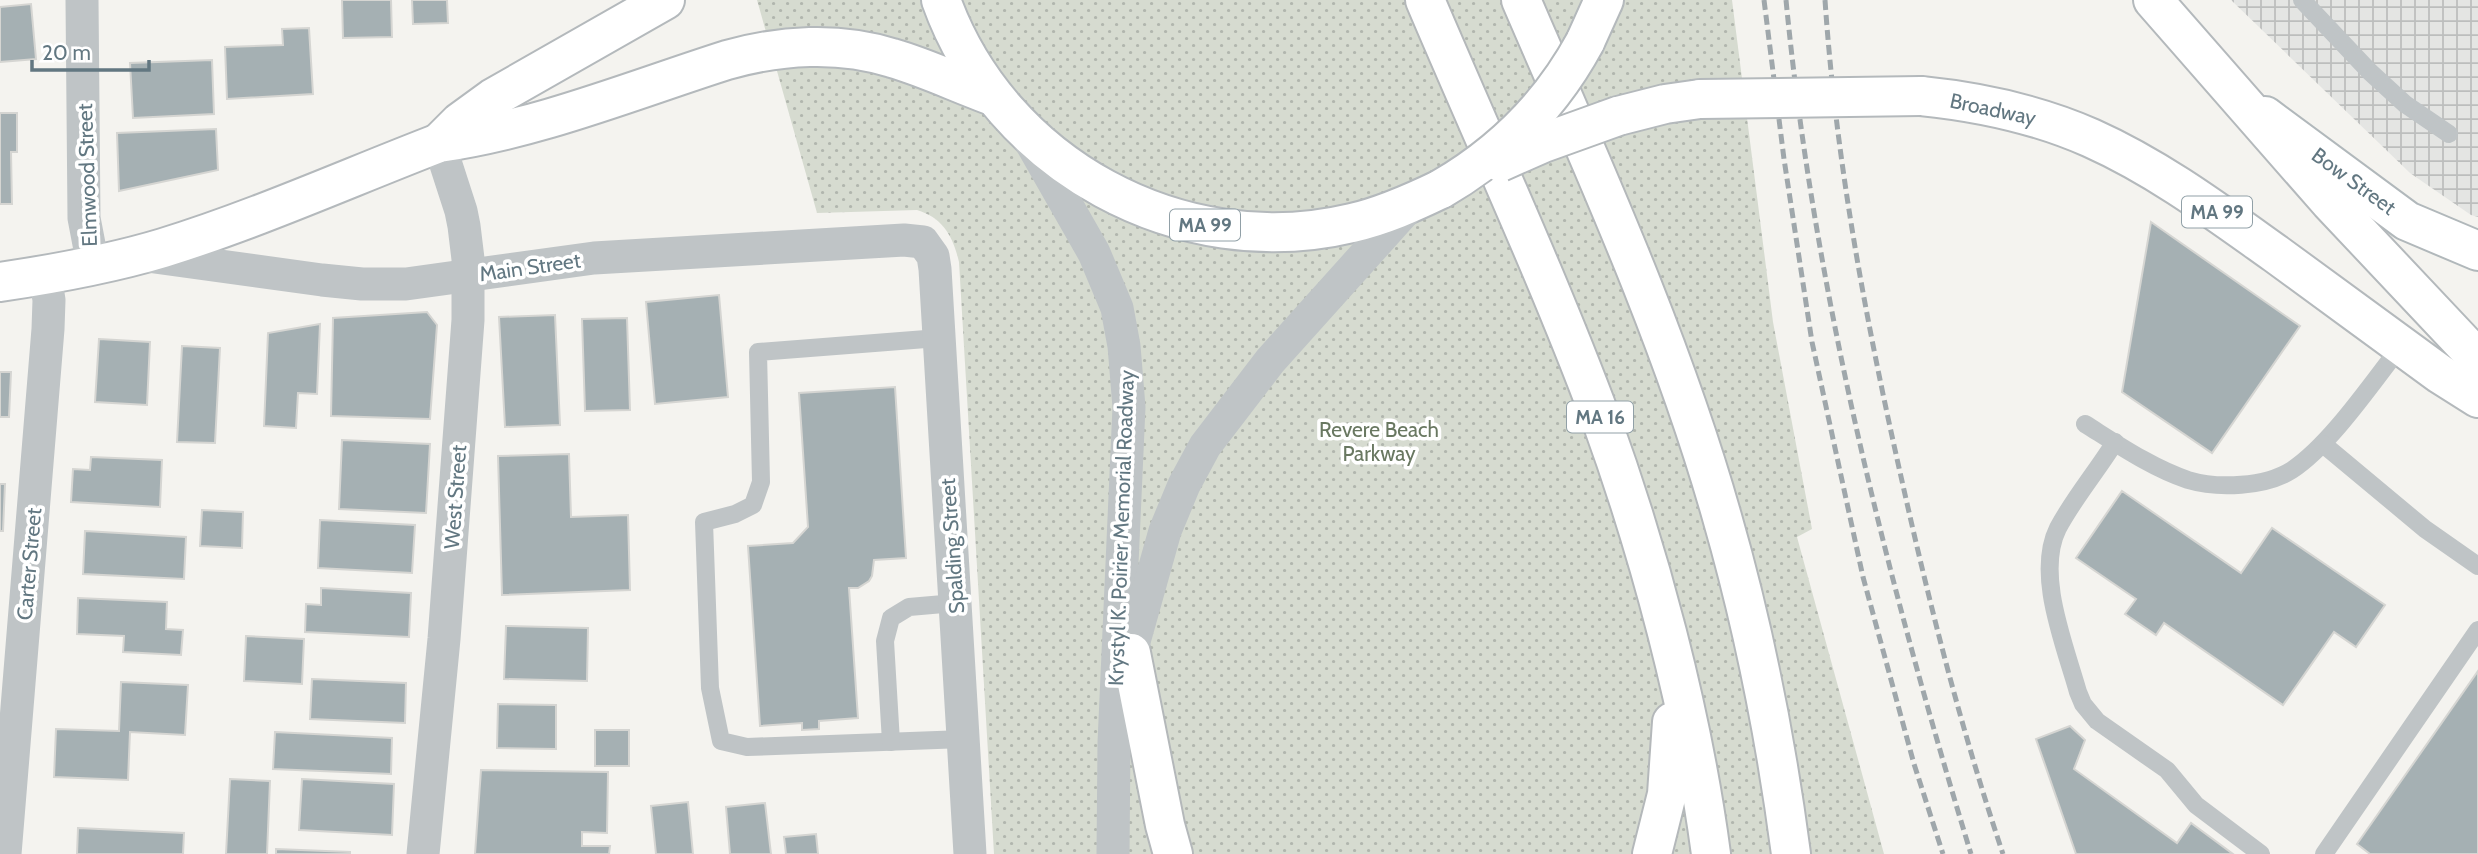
<svg xmlns="http://www.w3.org/2000/svg" width="2478" height="854" font-family="Cabin,sans-serif">
  <style>
    .industrial { fill: url(#industrial-grid) }
    .park { fill: url(#park-dots) }
    .building { fill: #a5b0b3; stroke: #d5d5d2; stroke-width: 2 }
    .lines { fill: none; stroke-linecap: round; stroke-linejoin: round }
    .secondary-casing { stroke: #b1b8bb; stroke-width: 42 }
    .primary-casing { stroke: #b4b9bc; stroke-width: 42 }
    .highway-casing { stroke: #b4b8ba; stroke-width: 42 }
    .lane { stroke: #bfc4c6; stroke-width: 18 }
    .street { stroke: #bfc4c6; stroke-width: 33 }
    .secondary { stroke: #fff; stroke-width: 38 }
    .primary { stroke: #fff; stroke-width: 38 }
    .highway { stroke: #fff; stroke-width: 38 }
    .rail { stroke: #9fa7ab; stroke-width: 5; stroke-dasharray: 10 5; stroke-linecap: butt }
    .primary-bridge-casing { stroke: #b4b9bc; stroke-width: 42; stroke-linecap: butt }
    .primary-bridge { stroke: #fff; stroke-width: 38 }
    .labels { text-anchor: middle; dominant-baseline: central; stroke-width: 7; stroke-linejoin: round; paint-order: stroke }
    .shield { fill: #fff; stroke: #91a0a7; stroke-width: 2 }
    .shield-label { font-size: 19px; font-weight: bold; fill: #627781 }
    .street-label { font-size: 21px; fill: #627781; stroke: #fff }
    .park-label { font-size: 21px; fill: #697861; stroke: #fff }
  </style>
  <defs>
    <pattern id="industrial-grid" width="8" height="8" patternUnits="userSpaceOnUse" patternTransform="scale(1.75)"><rect width="8" height="8" fill="#e4e5e3"/><path d="M0 4h8M4 0v8" fill="none" stroke="#bcbebd"/></pattern>
    <pattern id="park-dots" width="8" height="8" patternUnits="userSpaceOnUse" patternTransform="scale(1.75)"><rect width="8" height="8" fill="#d6dbd0"/><path d="M2 2h.1M6 6h.1" fill="none" stroke="#b1b6ae" stroke-width="1.8" stroke-linecap="round"/></pattern>
  </defs>
  <rect width="100%" height="100%" fill="#f4f3ef"/>
  <path class="industrial" d="M 2231,0 L 2478,0 L 2478,217 L 2471,215 L 2410,173 Z"/>
  <path class="park" d="M 757,0 L 1732,0 L 1773,322 L 1812,529 L 1797,537 L 1884,854 L 994,854 L 959,262 C 953,236 943,218 917,210 L 817,213 Z"/>
  <g class="building">
    <path d="M 342,0 L 391,0 L 392,37 L 343,38 Z"/>
    <path d="M 412,0 L 447,0 L 448,23 L 413,24 Z"/>
    <path d="M 31,4 L 36,59 L 0,62 L 0,7 Z"/>
    <path d="M 309,28 L 313,94 L 227,99 L 225,47 L 283,45 L 282,29 Z"/>
    <path d="M 212,60 L 214,114 L 133,118 L 130,63 Z"/>
    <path d="M 0,113 L 17,113 L 17,152 L 11,152 L 12,204 L 0,204 Z"/>
    <path d="M 216,129 L 218,170 L 119,191 L 117,133 Z"/>
    <path d="M 2151,222 L 2300,326 L 2212,453 L 2122,392 Z"/>
    <path d="M 719,295 L 728,397 L 655,404 L 646,302 Z"/>
    <path d="M 427,312 L 437,325 L 430,419 L 331,416 L 333,318 Z"/>
    <path d="M 555,315 L 560,425 L 505,427 L 499,317 Z"/>
    <path d="M 627,318 L 630,410 L 585,411 L 582,319 Z"/>
    <path d="M 320,324 L 317,394 L 298,393 L 296,428 L 264,426 L 268,333 Z"/>
    <path d="M 99,339 L 150,342 L 147,405 L 95,402 Z"/>
    <path d="M 182,346 L 220,348 L 215,443 L 177,442 Z"/>
    <path d="M 0,372 L 11,372 L 9,417 L 0,417 Z"/>
    <path d="M 895,387 L 906,558 L 874,560 L 872,576 L 869,581 L 858,588 L 849,588 L 858,718 L 819,721 L 819,729 L 802,730 L 802,723 L 760,726 L 748,546 L 793,543 L 808,527 L 799,393 Z"/>
    <path d="M 342,440 L 430,444 L 426,513 L 339,509 Z"/>
    <path d="M 569,454 L 571,517 L 628,515 L 630,590 L 502,595 L 498,456 Z"/>
    <path d="M 91,457 L 162,460 L 160,507 L 71,502 L 73,469 L 90,470 Z"/>
    <path d="M 0,484 L 5,484 L 3,531 L 0,531 Z"/>
    <path d="M 2122,491 L 2241,573 L 2272,528 L 2385,605 L 2356,647 L 2334,632 L 2283,705 L 2164,623 L 2156,635 L 2125,614 L 2136,599 L 2076,558 Z"/>
    <path d="M 202,510 L 243,512 L 242,548 L 200,546 Z"/>
    <path d="M 320,520 L 415,525 L 412,573 L 318,568 Z"/>
    <path d="M 85,531 L 186,537 L 184,579 L 83,574 Z"/>
    <path d="M 321,588 L 411,593 L 409,637 L 305,632 L 306,604 L 321,605 Z"/>
    <path d="M 78,598 L 167,602 L 166,629 L 183,630 L 181,655 L 123,652 L 124,636 L 77,634 Z"/>
    <path d="M 506,626 L 588,628 L 587,681 L 504,679 Z"/>
    <path d="M 246,636 L 304,639 L 302,684 L 244,681 Z"/>
    <path d="M 2478,671 L 2478,854 L 2370,854 L 2357,844 Z"/>
    <path d="M 312,679 L 406,683 L 405,723 L 310,719 Z"/>
    <path d="M 121,682 L 188,685 L 185,735 L 130,732 L 128,780 L 54,777 L 56,729 L 119,731 Z"/>
    <path d="M 498,704 L 556,705 L 556,749 L 497,748 Z"/>
    <path d="M 2070,726 L 2085,740 L 2074,769 L 2177,843 L 2191,823 L 2233,854 L 2076,854 L 2036,739 Z"/>
    <rect x="595" y="730" width="34" height="36"/>
    <path d="M 275,732 L 392,738 L 391,774 L 273,769 Z"/>
    <path d="M 481,770 L 608,772 L 607,833 L 582,832 L 582,846 L 610,846 L 609,854 L 475,854 Z"/>
    <path d="M 230,779 L 270,781 L 267,854 L 226,854 Z"/>
    <path d="M 302,779 L 394,784 L 392,835 L 299,830 Z"/>
    <path d="M 688,802 L 693,854 L 656,854 L 651,806 Z"/>
    <path d="M 765,803 L 771,854 L 730,854 L 726,807 Z"/>
    <path d="M 78,828 L 184,833 L 183,854 L 77,854 Z"/>
    <path d="M 816,834 L 818,854 L 786,854 L 784,837 Z"/>
    <path d="M 276,849 L 350,852 L 350,854 L 276,854 Z"/>
  </g>
  <g class="lines">
    <g class="secondary-casing">
      <path id="secondary" d="M 2265,116 L 2407,221 L 2478,251"/>
    </g>
    <g class="primary-casing">
      <g id="primary">
        <path d="M 941,0 C 1000,165 1181,264 1352,223 C 1383,216 1412,203 1441,189"/>
        <path d="M 2153,0 L 2330,202 L 2478,359"/>
        <path d="M 1585,42 L 1604,0"/>
        <path d="M 1921,96 C 1980,102 2037,114 2091,138 C 2158,168 2217,212 2276,254 C 2331,294 2385,334 2440,374 L 2478,398"/>
        <path d="M 1618,116 L 1665,104 L 1700,99"/>
        <path d="M 439,143 L 460,122 L 493,98 L 665,0"/>
        <path d="M 0,282 C 54,274 110,264 163,248 C 257,219 348,178 439,143 C 538,129 633,90 727,60 C 780,45 839,41 892,58 C 927,68 959,84 993,96"/>
      </g>
    </g>
    <g class="highway-casing">
      <g id="highway">
        <path d="M 1425,0 C 1484,139 1548,277 1601,419 C 1650,554 1692,711 1711,854"/>
        <path d="M 1521,0 C 1594,169 1672,340 1722,517 C 1754,628 1776,740 1791,854"/>
        <path d="M 1131,653 L 1165,825 L 1173,854"/>
        <path d="M 1652,854 L 1667,794 L 1672,722"/>
      </g>
    </g>
    <g class="lane">
      <path d="M 2302,0 L 2370,72 L 2405,104 L 2449,134"/>
      <path d="M 939,338 L 758,352 L 761,482 L 753,505 L 735,514 L 704,522 L 710,688 L 721,741 L 747,747 L 964,739"/>
      <path d="M 2085,424 C 2117,444 2152,468 2188,480 C 2218,489 2265,487 2292,470 C 2330,445 2372,383 2401,346"/>
      <path d="M 2115,442 C 2097,471 2074,498 2058,528 C 2035,574 2065,645 2078,692 L 2083,704 L 2097,721 L 2167,770 L 2196,805 L 2261,854"/>
      <path d="M 2323,444 L 2425,529 L 2478,566"/>
      <path d="M 891,742 L 885,641 L 891,618 L 909,607 L 955,603"/>
      <path d="M 2324,854 L 2478,630"/>
    </g>
    <g class="street">
      <path d="M 82,0 L 84,218 L 93,265"/>
      <path d="M 1029,139 L 1094,253 L 1117,308 L 1124,346 L 1129,407 L 1114,743 L 1113,854"/>
      <path d="M 140,255 L 322,280 L 362,284 L 406,284 L 594,258 L 904,240 L 923,242 L 933,256 L 935,269 L 970,854"/>
      <path d="M 1133,645 L 1165,531 L 1184,485 L 1205,446 L 1270,361 L 1411,204"/>
      <path d="M 5,854 L 48,329 L 49,300 L 45,275"/>
      <path d="M 423,854 L 444,639 L 468,320 L 468,259 L 464,226 L 461,211 L 439,143"/>
    </g>
    <use href="#secondary" class="secondary"/>
    <use href="#primary" class="primary"/>
    <use href="#highway" class="highway"/>
    <g class="rail">
      <path d="M 1764,0 L 1784,159 L 1812,342 L 1863,577 L 1914,764 L 1943,854"/>
      <path d="M 1786,0 C 1814,290 1886,576 1971,854"/>
      <path d="M 1825,0 C 1836,162 1866,322 1902,481 C 1930,607 1962,732 2003,854"/>
    </g>
    <g class="primary-bridge-casing">
      <g id="primary-bridge">
        <path d="M 1700,99 L 1921,96"/>
        <path d="M 1500,162 L 1543,143 L 1618,116"/>
        <path d="M 1441,189 C 1503,153 1551,105 1585,42"/>
      </g>
    </g>
    <use href="#primary-bridge" class="primary-bridge"/>
  </g>
  <g class="labels">
    <g class="shield">
      <rect x="2182" y="196.5" width="70" height="31" rx="5"/>
      <rect x="1170" y="209.5" width="70" height="31" rx="5"/>
      <rect x="1567" y="401.5" width="66" height="31" rx="5"/>
    </g>
    <g class="shield-label">
      <text x="2217" y="212">MA 99</text>
      <text x="1205" y="225">MA 99</text>
      <text x="1600" y="417">MA 16</text>
    </g>
    <g class="street-label">
      <text transform="translate(1993 109) rotate(12)">Broadway</text>
      <text transform="translate(87 175) rotate(-92)">Elmwood Street</text>
      <text transform="translate(2354 181) rotate(36)">Bow Street</text>
      <text transform="translate(530 267) rotate(-8)">Main Street</text>
      <text transform="translate(455 497) rotate(-86)">West Street</text>
      <text transform="translate(1121 528) rotate(-88)">Krystyl K. Poirier Memorial Roadway</text>
      <text transform="translate(952 546) rotate(-94)">Spalding Street</text>
      <text transform="translate(29 564) rotate(-85)">Carter Street</text>
    </g>
    <g class="park-label">
      <text x="1379" y="429">Revere Beach<tspan x="1379" dy="24">Parkway</tspan></text>
    </g>
  </g>
  <path d="M32 60v10h117v-10" fill="none" stroke="#627781" stroke-width="3.5"/>
  <text x="42" y="60" font-size="21" fill="#627781" stroke="#ffffff" stroke-width="5" paint-order="stroke">20 m</text>
</svg>
